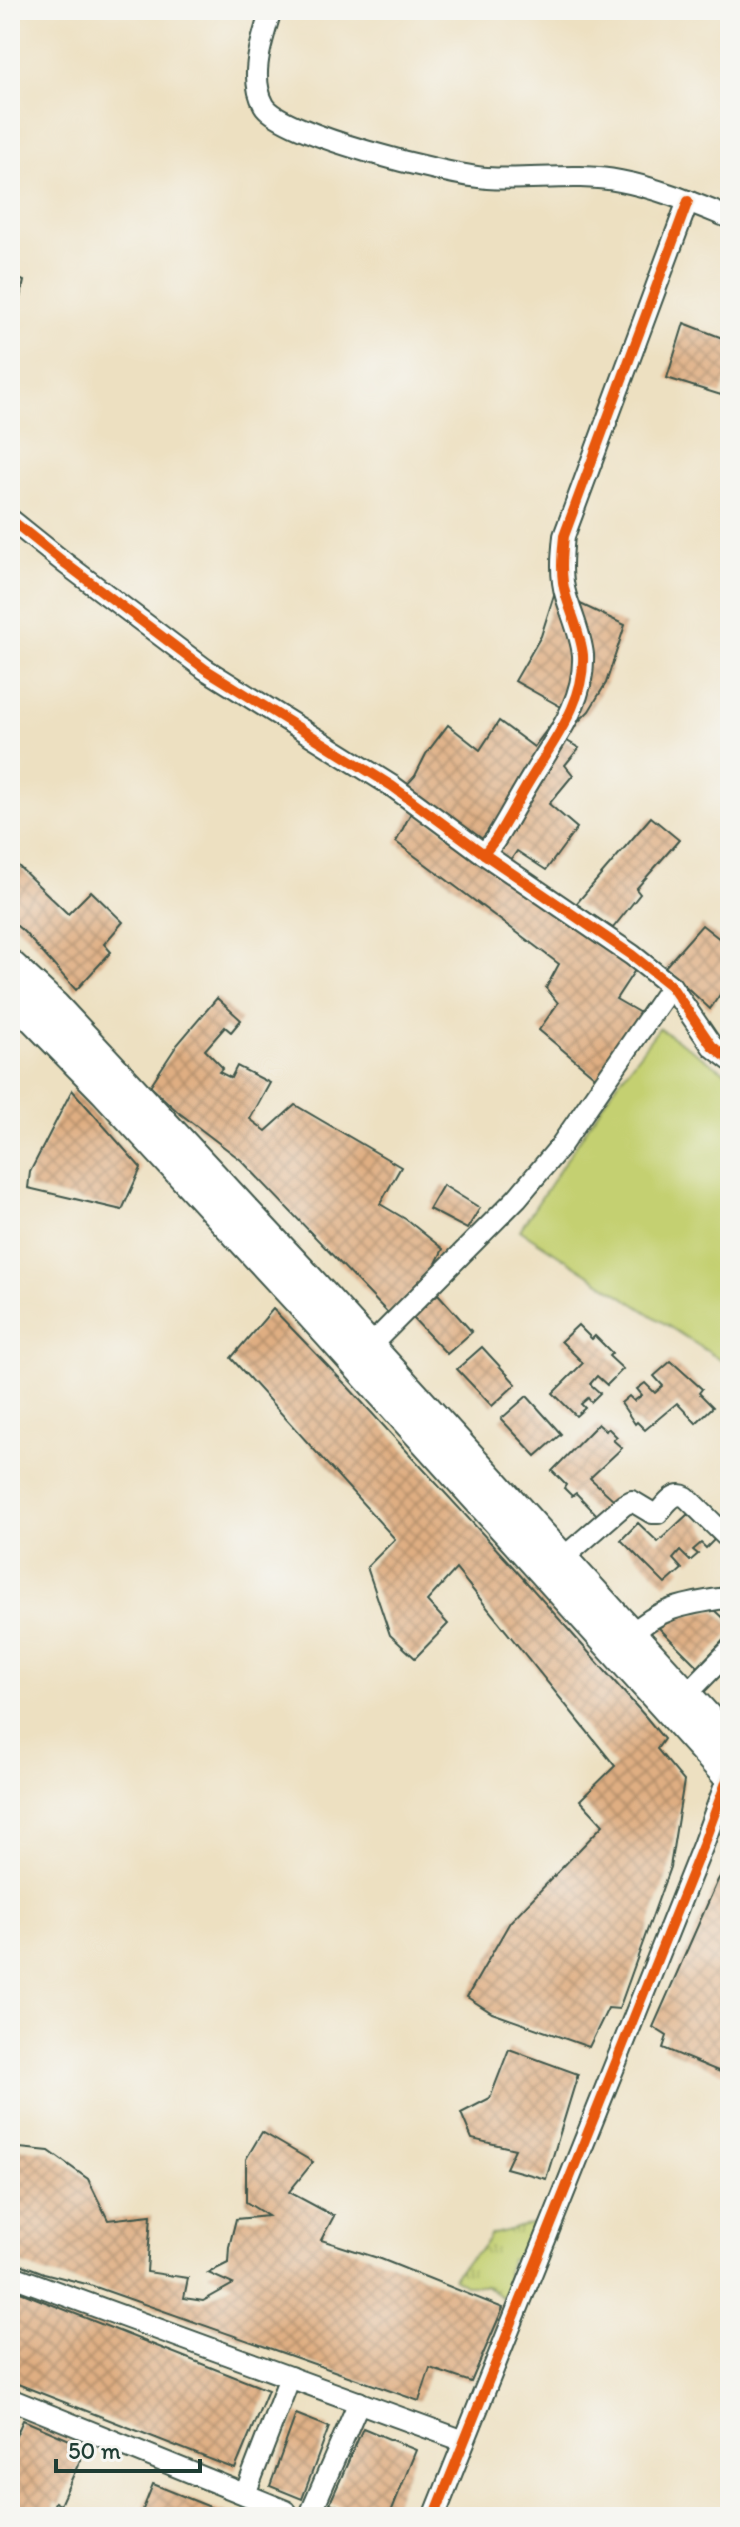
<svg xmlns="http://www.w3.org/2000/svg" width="740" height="2527" font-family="Itim,sans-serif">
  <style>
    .park { fill: url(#park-tufts); stroke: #728652; stroke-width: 2 }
    .garden { fill: #c4d071; stroke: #728652; stroke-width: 2 }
    .building { fill: url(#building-cross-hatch) }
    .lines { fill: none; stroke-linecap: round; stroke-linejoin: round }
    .minor-casing { stroke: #3e5549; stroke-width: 24 }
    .secondary-casing { stroke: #3e5549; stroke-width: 32 }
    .minor { stroke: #fff; stroke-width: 20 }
    .secondary { stroke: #fff; stroke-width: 28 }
    .cycleway-casing { stroke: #f6f6f2; stroke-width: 15 }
    .cycleway { stroke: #e8590c; stroke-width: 10 }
  </style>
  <defs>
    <pattern id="park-tufts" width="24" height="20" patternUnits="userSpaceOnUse" patternTransform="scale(2)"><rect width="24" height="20" fill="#c4d071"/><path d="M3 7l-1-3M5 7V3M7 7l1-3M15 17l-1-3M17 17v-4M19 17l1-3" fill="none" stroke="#9faa5e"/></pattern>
    <pattern id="building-cross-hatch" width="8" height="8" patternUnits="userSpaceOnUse" patternTransform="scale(2)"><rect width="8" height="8" fill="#dfae82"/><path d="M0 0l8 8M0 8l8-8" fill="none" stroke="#b48f6b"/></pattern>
  </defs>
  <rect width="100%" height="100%" fill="#f6f6f2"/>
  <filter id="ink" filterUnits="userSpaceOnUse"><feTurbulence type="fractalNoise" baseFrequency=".0125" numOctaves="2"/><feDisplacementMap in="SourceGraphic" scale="16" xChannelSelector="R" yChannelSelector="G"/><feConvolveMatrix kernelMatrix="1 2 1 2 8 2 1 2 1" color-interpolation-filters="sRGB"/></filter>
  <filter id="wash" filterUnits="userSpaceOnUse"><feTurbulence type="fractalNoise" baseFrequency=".006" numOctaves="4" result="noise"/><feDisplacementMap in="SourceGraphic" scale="32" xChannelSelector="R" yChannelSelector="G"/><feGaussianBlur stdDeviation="1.8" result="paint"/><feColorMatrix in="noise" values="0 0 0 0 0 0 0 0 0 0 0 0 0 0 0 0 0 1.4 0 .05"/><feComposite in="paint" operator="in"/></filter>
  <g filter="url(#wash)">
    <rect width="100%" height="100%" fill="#ede0c1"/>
    <path class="park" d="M 538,2222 L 523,2257 L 510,2260 L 507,2272 L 509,2291 L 501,2297 L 485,2285 L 465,2285 L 454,2278 C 462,2258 482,2256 490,2235 Z"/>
    <path class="garden" d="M 659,1028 L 730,1075 L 730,1366 L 520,1230 L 612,1090 Z"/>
    <g id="blocks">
      <g class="building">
        <path d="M 10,275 L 24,281 L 17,313 L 10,310 Z"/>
        <path d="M 684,323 L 730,341 L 730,369 L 721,395 L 667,378 Z"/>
        <path d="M 555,592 L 625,625 L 606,683 L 589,711 L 562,738 L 579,748 L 565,765 L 573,775 L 549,804 L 577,828 L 546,870 L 517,851 L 508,864 L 403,789 L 415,776 L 426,754 L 448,725 L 480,750 L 499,721 L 534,747 L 563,708 L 515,681 L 541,636 Z"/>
        <path d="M 413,809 L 637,967 L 616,999 L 642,1014 L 600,1081 L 539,1030 L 558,1003 L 546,988 L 559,964 L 396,842 Z"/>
        <path d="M 651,817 L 679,840 L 636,889 L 640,894 L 613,928 L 576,904 Z"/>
        <path d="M 10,858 L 68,914 L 91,891 L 123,922 L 104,944 L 111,952 L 76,990 L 24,932 L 10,920 Z"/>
        <path d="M 702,925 L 730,947 L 730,980 L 710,1009 L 665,967 Z"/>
        <path d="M 217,998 L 241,1020 L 231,1032 L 225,1027 L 205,1050 L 223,1068 L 219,1072 L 231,1078 L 237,1066 L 270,1083 L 250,1119 L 266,1131 L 295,1105 L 401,1167 L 380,1204 L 407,1220 L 443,1249 L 429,1278 L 389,1314 L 241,1160 L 178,1112 L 150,1086 L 177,1045 Z"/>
        <path d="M 72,1090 L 141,1168 L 122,1210 L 28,1188 L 30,1172 Z"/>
        <path d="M 443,1185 L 480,1208 L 467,1229 L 429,1209 Z"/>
        <path d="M 438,1294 L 472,1332 L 447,1354 L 412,1317 Z"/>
        <path d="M 273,1309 L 348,1387 L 513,1567 L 645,1716 L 664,1739 L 657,1749 L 684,1781 L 670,1867 L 619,2009 L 608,2008 L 589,2047 L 492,2013 L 467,1997 L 510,1922 L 603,1825 L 580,1800 L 615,1766 L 456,1569 L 427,1601 L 448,1624 L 415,1658 L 390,1635 L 367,1567 L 395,1539 L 231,1358 Z"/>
        <path d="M 578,1325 L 592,1339 L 595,1336 L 612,1353 L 609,1356 L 623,1369 L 607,1385 L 597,1376 L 590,1384 L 600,1393 L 591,1402 L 588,1398 L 581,1404 L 585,1408 L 576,1416 L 553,1393 L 583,1363 L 561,1341 Z"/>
        <path d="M 482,1347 L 516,1384 L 492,1406 L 457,1369 Z"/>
        <path d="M 671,1361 L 702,1389 L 699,1393 L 713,1407 L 696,1423 L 677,1403 L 645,1430 L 637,1422 L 635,1424 L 621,1403 L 629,1396 L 634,1401 L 642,1395 L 637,1389 L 645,1383 L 655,1393 L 663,1386 L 654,1376 Z"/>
        <path d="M 527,1396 L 561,1434 L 536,1456 L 501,1419 Z"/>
        <path d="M 598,1424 L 606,1431 L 608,1428 L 617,1437 L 613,1440 L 622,1448 L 590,1478 L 614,1500 L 598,1516 L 576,1493 L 572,1496 L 564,1488 L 566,1485 L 552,1471 Z"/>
        <path d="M 688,1514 L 696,1522 L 698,1520 L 714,1540 L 706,1548 L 701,1543 L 693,1550 L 698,1554 L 690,1561 L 680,1551 L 673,1559 L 682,1569 L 665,1584 L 621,1540 L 638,1523 L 658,1542 Z"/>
        <path d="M 714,1610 L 730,1625 L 730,1633 L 698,1667 L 658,1627 L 668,1617 Z"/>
        <path d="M 730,1861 L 730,2076 L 663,2048 L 667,2036 L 653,2027 L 718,1880 Z"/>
        <path d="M 509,2049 L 578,2074 L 546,2179 L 506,2168 L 515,2149 L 472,2139 L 461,2113 L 490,2098 Z"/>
        <path d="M 262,2132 L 313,2162 L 289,2192 L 334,2216 L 321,2240 L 381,2259 L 503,2308 L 471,2382 L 430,2368 L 419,2401 L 90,2285 L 44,2273 L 10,2260 L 10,2147 L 49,2151 L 88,2179 L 108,2220 L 151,2215 L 147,2272 L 188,2278 L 184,2298 L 203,2301 L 233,2284 L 208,2273 L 228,2263 L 229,2247 L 236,2219 L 268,2216 L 246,2202 L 246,2159 Z"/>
        <path d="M 10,2288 L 268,2390 L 235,2469 L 10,2381 Z"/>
        <path d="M 296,2414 L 329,2427 L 302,2499 L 270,2486 Z"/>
        <path d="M 23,2420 L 86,2447 L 60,2505 L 55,2502 L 49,2517 L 10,2517 L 10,2449 Z"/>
        <path d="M 363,2428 L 416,2450 L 389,2517 L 366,2517 L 330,2503 Z"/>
        <path d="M 153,2484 L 235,2517 L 140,2517 Z"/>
      </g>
    </g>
  </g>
  <g filter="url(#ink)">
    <use href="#blocks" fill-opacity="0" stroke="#3e5549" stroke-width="2"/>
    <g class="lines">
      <g class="minor-casing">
        <g id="minor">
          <path d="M 271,10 C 263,38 248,76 264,105 C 280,134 450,176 487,178 C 532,181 576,172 620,181 C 658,188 695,204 730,218"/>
          <path d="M 10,519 L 66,564 L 205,669 L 392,786 L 484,854 L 632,955 L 671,986 L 712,1046 L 730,1060"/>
          <path d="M 484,854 L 495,840 C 509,818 521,794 535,772 C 557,736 585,700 583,655 C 581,635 572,616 566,596 C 560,577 562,555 564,536 L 688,201"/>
          <path d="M 370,1346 L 517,1198 L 559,1148 L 671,986"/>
          <path d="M 563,1558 L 624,1505 L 632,1501 L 652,1513 L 658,1513 C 666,1504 674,1490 686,1497 L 730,1540"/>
          <path d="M 632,1634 C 663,1605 690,1604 730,1597"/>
          <path d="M 687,1694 L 730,1650"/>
          <path d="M 10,2275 L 464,2441"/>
          <path d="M 10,2399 L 286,2511 L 284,2517"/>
          <path d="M 245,2494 L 290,2377"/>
          <path d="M 309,2517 L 359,2402"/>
          <path d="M 434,2517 L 703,1845 L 728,1777"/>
        </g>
      </g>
      <g class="secondary-casing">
        <g id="secondary">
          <path d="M 10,964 L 55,1006 L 300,1269 L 730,1742"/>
          <path d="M 10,995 L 104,1091 L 299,1302 L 730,1779"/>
        </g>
      </g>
      <use href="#minor" class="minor"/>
      <use href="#secondary" class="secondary"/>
      <g class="cycleway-casing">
        <g id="cycleway">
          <path d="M 10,519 L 66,564 L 205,669 L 392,786 L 484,854 L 632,955 L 671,986 L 712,1046 L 730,1060"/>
          <path d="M 484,854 L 495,840 C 509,818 521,794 535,772 C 557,736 585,700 583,655 C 581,635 572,616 566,596 C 560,577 562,555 564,536 L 688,201"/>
          <path d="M 434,2517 L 703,1845 L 728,1777"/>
        </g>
      </g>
      <use href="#cycleway" class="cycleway"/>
    </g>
  </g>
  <rect width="740" height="2527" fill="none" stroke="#f6f6f2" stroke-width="40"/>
  <path d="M56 2459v12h144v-12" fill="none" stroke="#1f3d34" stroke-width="4"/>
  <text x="68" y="2459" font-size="24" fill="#1f3d34" stroke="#f6f6f2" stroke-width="6" paint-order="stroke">50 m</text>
</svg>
